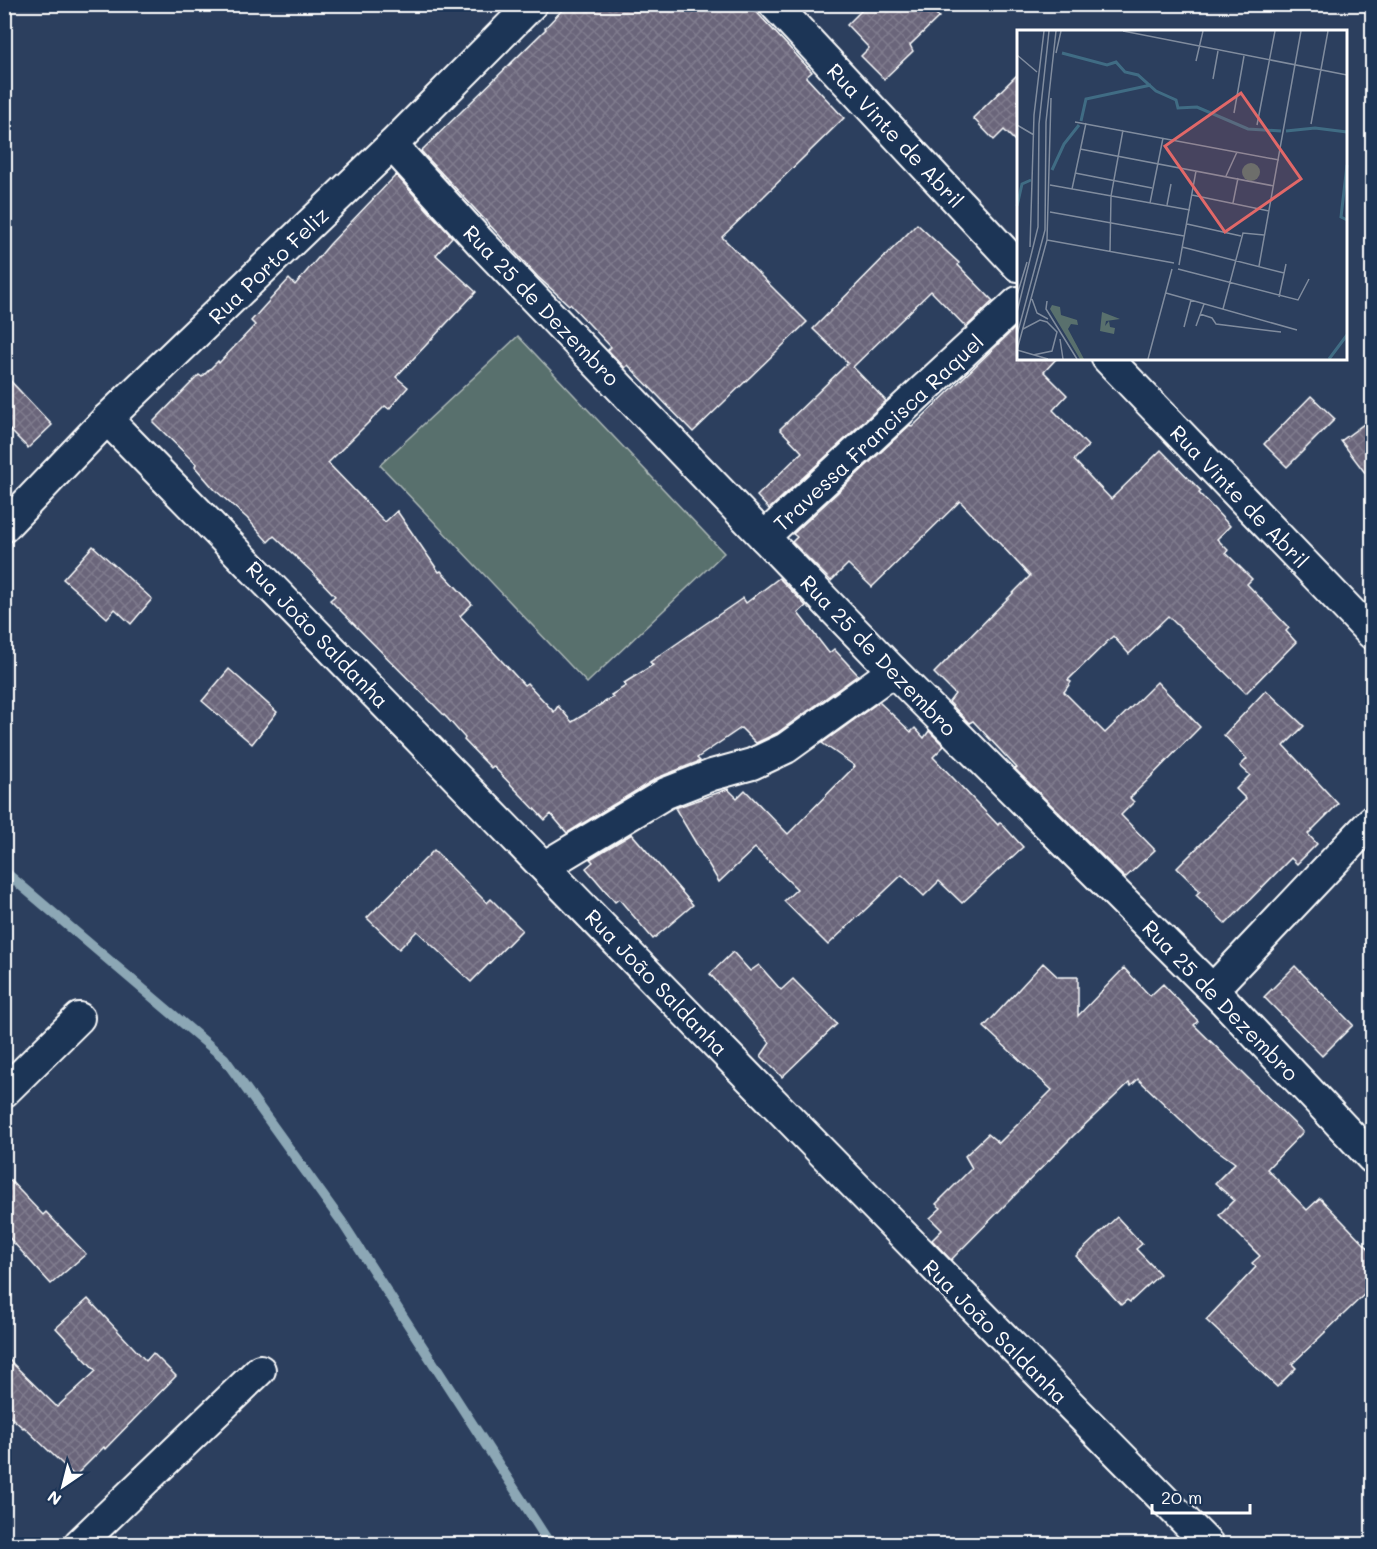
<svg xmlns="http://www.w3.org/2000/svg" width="1377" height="1549" font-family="Mali,sans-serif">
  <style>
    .pitch { fill: #59706d; stroke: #acb8b6; stroke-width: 1.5 }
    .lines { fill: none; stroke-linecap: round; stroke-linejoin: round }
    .stream { stroke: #8ca7b5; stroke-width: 10 }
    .building { fill: url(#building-cross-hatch); stroke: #fff; stroke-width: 1.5 }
    .minor-casing { stroke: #fff; stroke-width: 34 }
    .minor { stroke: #1d3557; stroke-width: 30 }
    .labels { text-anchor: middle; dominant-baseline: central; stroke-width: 6; stroke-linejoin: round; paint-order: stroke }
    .street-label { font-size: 21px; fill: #fff; stroke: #1d3557 }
    .inset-river { fill: none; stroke: #406c84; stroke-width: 3 }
    .inset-road { fill: none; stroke: #808c9e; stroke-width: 1.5 }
    .view { fill: #e26868; fill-opacity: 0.15; stroke: #e26868; stroke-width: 3 }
    .inset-edge { fill: none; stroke: #fff; stroke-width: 3 }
  </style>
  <defs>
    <pattern id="building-cross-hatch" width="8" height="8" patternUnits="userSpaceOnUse" patternTransform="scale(1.5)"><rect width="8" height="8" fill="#6a657a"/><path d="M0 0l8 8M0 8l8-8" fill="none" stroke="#807c8e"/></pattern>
  </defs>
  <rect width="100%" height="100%" fill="#2c3f5e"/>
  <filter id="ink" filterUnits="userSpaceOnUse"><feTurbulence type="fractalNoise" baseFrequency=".0167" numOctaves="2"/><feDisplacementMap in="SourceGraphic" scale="12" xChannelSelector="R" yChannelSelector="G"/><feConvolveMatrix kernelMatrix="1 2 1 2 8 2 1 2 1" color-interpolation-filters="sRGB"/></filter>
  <g filter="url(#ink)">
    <path class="pitch" d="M 518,336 L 724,553 L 587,683 L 380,465 Z"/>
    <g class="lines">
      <path class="stream" d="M 4,871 L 224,1058 L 342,1222 L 550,1544"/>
    </g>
    <g class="building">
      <path d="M 568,4 L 749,4 L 812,72 L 806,77 L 844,118 L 722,237 L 807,322 L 693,432 L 628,365 L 625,368 L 608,350 L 611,347 L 570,304 L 569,305 L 538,277 L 421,151 L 546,29 L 545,28 Z"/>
      <path d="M 868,4 L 926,4 L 939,17 L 910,45 L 913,51 L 884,79 L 861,56 L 869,48 L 847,25 Z"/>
      <path d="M 1018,74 L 1018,144 L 1004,130 L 994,140 L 973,118 Z"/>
      <path d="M 396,175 L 452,237 L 436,255 L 476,292 L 396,377 L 408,387 L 389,409 L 385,406 L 328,463 L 385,522 L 397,511 L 439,572 L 441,571 L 472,604 L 460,616 L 524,685 L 527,683 L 554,712 L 558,706 L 572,722 L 613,697 L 611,695 L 626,686 L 624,683 L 653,665 L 650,662 L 743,598 L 746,603 L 779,578 L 806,606 L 798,613 L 829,653 L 834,649 L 858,675 L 777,733 L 756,743 L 741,728 L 697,758 L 700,761 L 657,778 L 567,833 L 551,814 L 545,820 L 493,766 L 491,768 L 464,740 L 465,738 L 448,719 L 330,600 L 335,596 L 314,574 L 274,536 L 268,542 L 247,518 L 215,490 L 195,467 L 196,464 L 153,422 L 199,375 L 202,377 L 218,361 L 219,363 L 255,325 L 251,321 L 269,301 L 289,279 L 295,285 L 330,244 Z"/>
      <path d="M 917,224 L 959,263 L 958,265 L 993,301 L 966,327 L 931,291 L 853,367 L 886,401 L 769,509 L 757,496 L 802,452 L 780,429 L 848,363 L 813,329 Z"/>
      <path d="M 1018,325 L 1018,358 L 1057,358 L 1044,372 L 1067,395 L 1053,410 L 1088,446 L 1074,460 L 1111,499 L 1161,450 L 1201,491 L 1199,493 L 1230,526 L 1217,539 L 1228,550 L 1226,553 L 1252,579 L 1247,584 L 1289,628 L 1286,631 L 1296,642 L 1246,693 L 1168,616 L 1129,654 L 1113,636 L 1068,680 L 1071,682 L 1064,692 L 1105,733 L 1157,682 L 1200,727 L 1130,798 L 1134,802 L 1121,815 L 1155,850 L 1125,878 L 1015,769 L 1017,768 L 973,721 L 969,723 L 949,702 L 955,694 L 934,673 L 1030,576 L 960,501 L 872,587 L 848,564 L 831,581 L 792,542 L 797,537 L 793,534 L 910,425 L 912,427 Z"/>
      <path d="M 4,374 L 52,425 L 28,448 L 4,424 Z"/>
      <path d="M 1311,396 L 1335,419 L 1287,467 L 1264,444 Z"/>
      <path d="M 1372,418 L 1372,482 L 1341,441 Z"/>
      <path d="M 93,546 L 152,599 L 131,624 L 115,609 L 107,618 L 63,579 Z"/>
      <path d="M 229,669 L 277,712 L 252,744 L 202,701 Z"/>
      <path d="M 1266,690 L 1304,726 L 1284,746 L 1338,804 L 1308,834 L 1317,844 L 1297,864 L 1291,858 L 1226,924 L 1196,895 L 1200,891 L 1177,868 L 1246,799 L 1236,789 L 1250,775 L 1240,766 L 1247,759 L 1224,735 Z"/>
      <path d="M 879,702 L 911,732 L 915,728 L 924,738 L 929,731 L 944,746 L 933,757 L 998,825 L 1000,822 L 1023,847 L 962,903 L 939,881 L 924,896 L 902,875 L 828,945 L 784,901 L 797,889 L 755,848 L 719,882 L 675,808 L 728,789 L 737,798 L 745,790 L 788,834 L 855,766 L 822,743 Z"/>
      <path d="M 632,834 L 693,905 L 653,939 L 619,899 L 615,902 L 586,868 L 593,862 L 590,859 Z"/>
      <path d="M 434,850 L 487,903 L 491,899 L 522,930 L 471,982 L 417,931 L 399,949 L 367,918 Z"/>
      <path d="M 733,952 L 750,971 L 759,965 L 781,990 L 793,979 L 837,1024 L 782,1077 L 761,1056 L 770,1043 L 710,974 Z"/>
      <path d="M 1043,963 L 1058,977 L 1078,977 L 1078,1016 L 1124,968 L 1150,996 L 1163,984 L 1198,1021 L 1194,1025 L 1303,1132 L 1267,1169 L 1307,1210 L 1320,1198 L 1372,1252 L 1372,1287 L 1292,1364 L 1296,1368 L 1277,1387 L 1206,1320 L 1256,1267 L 1252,1263 L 1260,1256 L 1219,1215 L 1234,1200 L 1215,1183 L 1235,1163 L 1200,1138 L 1138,1079 L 1131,1086 L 1129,1083 L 1073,1136 L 951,1260 L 932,1240 L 942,1230 L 930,1218 L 941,1208 L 936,1204 L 972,1168 L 965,1156 L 988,1134 L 999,1143 L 1052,1090 L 984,1027 Z"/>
      <path d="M 1295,966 L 1353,1025 L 1322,1056 L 1264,997 Z"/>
      <path d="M 4,1174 L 43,1215 L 46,1212 L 86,1254 L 51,1284 L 4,1232 Z"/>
      <path d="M 1117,1217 L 1142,1244 L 1136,1249 L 1160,1274 L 1130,1302 L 1127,1300 L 1121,1305 L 1076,1256 Z"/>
      <path d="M 88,1299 L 146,1361 L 153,1353 L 176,1376 L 105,1449 L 104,1447 L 75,1476 L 24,1427 L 23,1428 L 4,1411 L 4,1355 L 57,1407 L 96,1371 L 56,1328 Z"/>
    </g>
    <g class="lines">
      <g class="minor-casing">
        <g id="minor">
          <path d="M 774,4 L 1018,266"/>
          <path d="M 392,145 L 481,243 L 893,671 L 1225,1002 L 1372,1158"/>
          <path d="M 1107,358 L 1372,634"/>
          <path d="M 107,419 C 474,794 838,1172 1208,1544"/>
          <path d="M 4,527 L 107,419 L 392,145 L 532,4"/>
          <path d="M 764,537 L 1018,302"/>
          <path d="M 545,866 L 666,793 L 712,775 L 752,764 L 786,748 L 893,671"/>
          <path d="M 1213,989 L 1372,821"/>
          <path d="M 4,1092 L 79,1018"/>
          <path d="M 79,1544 L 260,1370"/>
        </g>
      </g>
      <use href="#minor" class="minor"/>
    </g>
  </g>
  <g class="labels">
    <g class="street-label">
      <text transform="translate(896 135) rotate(47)">Rua Vinte de Abril</text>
      <text transform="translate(268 265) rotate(-44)">Rua Porto Feliz</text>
      <text transform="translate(542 305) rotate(46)">Rua 25 de Dezembro</text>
      <text transform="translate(878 432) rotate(-43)">Travessa Francisca Raquel</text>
      <text transform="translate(1240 496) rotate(46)">Rua Vinte de Abril</text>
      <text transform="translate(318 634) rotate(46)">Rua João Saldanha</text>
      <text transform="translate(879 655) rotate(46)">Rua 25 de Dezembro</text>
      <text transform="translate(657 982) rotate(46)">Rua João Saldanha</text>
      <text transform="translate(1221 1000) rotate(46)">Rua 25 de Dezembro</text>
      <text transform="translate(996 1331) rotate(45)">Rua João Saldanha</text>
    </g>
  </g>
  <g transform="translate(1017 30)">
    <rect width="330" height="330" fill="#2c3f5e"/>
    <path d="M 35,275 L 43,277 L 44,285 L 60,290 L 61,295 L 54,294 L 51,299 L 67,329 L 63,329 L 33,279 ZM 85,282 L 103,289 L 89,291 L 88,296 L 92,291 L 93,297 L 98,298 L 97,304 L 83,301 Z" fill="#59706d"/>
    <path d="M225 142a9 9 0 1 1 18 0a9 9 0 1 1-18 0Z" fill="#59706d"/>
    <path class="inset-river" d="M 45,23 L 90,35 L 99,32 L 108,42 L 121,45 L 139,61 L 159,70 L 161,78 L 180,77 L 231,99 L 264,101M 64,91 L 69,69 L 134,55M 269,101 L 298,98 L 330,102M 330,135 L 324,187 L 330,190M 35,140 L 47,114 L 62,95M 0,176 L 5,154 L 14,150M 312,329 L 330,305"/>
    <path class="inset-road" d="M 106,1 L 330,45M 39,23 L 44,1M 0,25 L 20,42M 179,31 L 186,1M 196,49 L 201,21M 217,83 L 227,26M 58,92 L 262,130M 294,94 L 311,1M 0,95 L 17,105M 240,95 L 258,1M 63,119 L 257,156M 58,143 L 135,158M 209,146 L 220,122M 33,155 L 173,180M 55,159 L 69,93M 175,165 L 252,181M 133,173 L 146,108M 216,173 L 221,148M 150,175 L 154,154M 33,182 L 167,206M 170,194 L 224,206M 30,210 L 157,233M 13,217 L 17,85 L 27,1M 165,217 L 267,243M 93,221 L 94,166 L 106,100M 162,235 L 179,141M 242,236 L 284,1M 161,239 L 281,270 L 292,249M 149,263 L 280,300M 0,265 L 10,232M 262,267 L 269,234M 15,269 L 20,283 L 31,289M 30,271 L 29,279 L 60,329M 206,279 L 226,203 L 247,205M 0,282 L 21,197 L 22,94 L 32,1M 183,284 L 195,288 L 199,294 L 264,302M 179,296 L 187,274M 167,297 L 174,270M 6,299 L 23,290 L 30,292 L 40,302 L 35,321 L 16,325M 0,305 L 28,200 L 29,92 L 39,1M 43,309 L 46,329M 0,320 L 30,210 L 34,68M 0,320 L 31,329M 131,329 L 155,239"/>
    <path class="view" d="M 224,63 L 284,149 L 208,202 L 148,116 Z"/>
    <rect width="330" height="330" class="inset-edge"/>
  </g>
  <rect width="1377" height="1549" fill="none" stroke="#1d3557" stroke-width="24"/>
  <rect x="12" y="12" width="1353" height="1525" fill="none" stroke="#fff" stroke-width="2" filter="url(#ink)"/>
  <g transform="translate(63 1486) rotate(215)" stroke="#1d3557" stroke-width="4.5" paint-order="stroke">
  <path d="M0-4.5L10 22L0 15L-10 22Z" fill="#ffffff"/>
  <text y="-9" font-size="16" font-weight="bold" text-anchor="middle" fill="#ffffff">N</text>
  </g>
  <path d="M1152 1504v9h98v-9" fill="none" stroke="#ffffff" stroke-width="3"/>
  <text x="1161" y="1504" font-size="18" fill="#ffffff" stroke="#1d3557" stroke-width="4.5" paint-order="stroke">20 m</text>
</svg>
